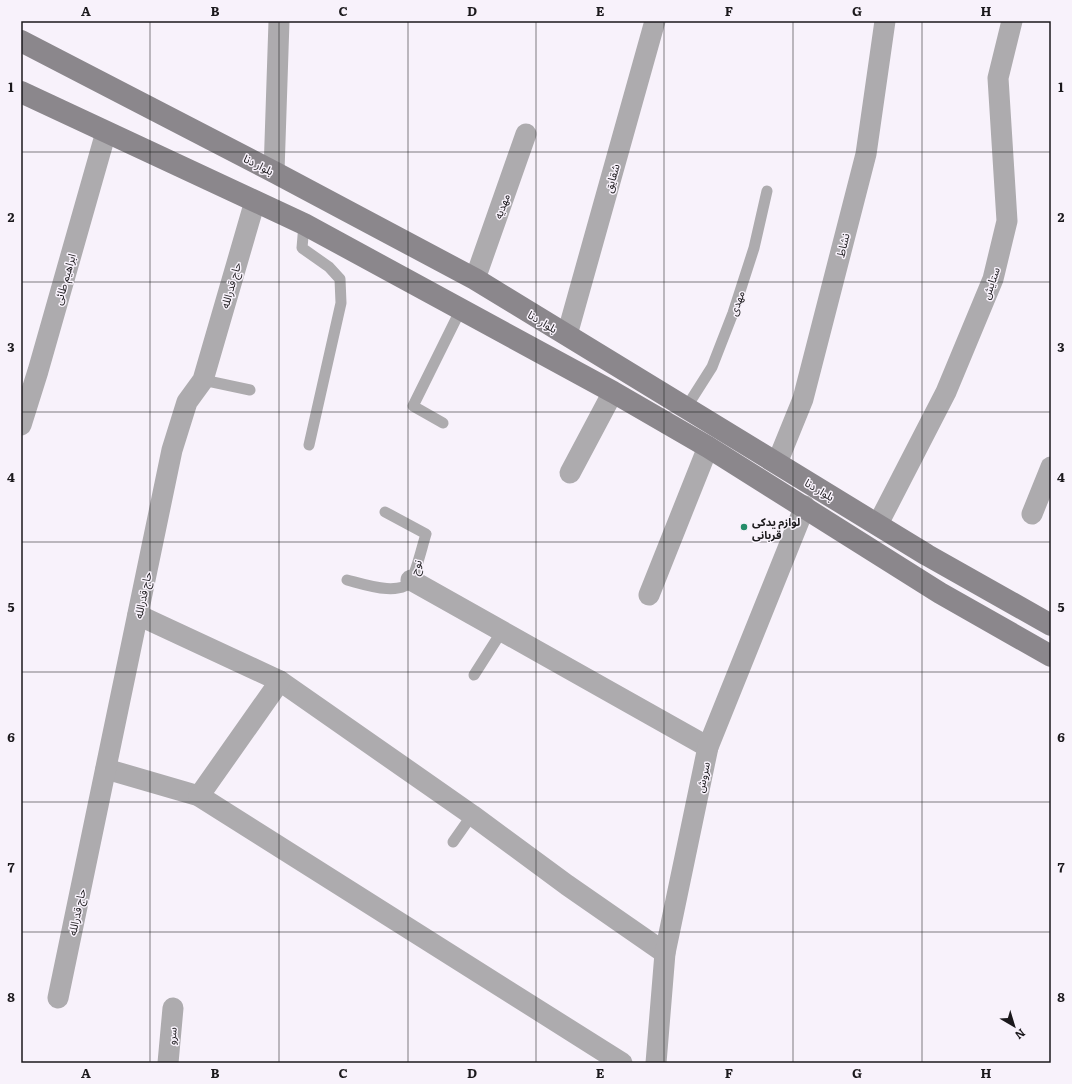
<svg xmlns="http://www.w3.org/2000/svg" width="1072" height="1084" font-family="Literata,'Noto Sans Arabic',serif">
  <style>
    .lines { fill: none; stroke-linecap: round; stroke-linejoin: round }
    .service { stroke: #adabae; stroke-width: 11 }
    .minor { stroke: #adabae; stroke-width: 21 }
    .secondary { stroke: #8b878c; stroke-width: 22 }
    .grid { fill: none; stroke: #1b191c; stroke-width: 1; stroke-opacity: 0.55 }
    .poi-dot { fill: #258c69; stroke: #f8f2fb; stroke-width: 1.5 }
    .labels { text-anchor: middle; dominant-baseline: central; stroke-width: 3; stroke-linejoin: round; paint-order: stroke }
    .street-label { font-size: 11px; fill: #1b191c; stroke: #f8f2fb }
    .poi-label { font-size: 11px; font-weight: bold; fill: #1b191c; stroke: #f8f2fb; text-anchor: start }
    .neatline { fill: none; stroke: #1b191c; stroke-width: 1.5 }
    .grid-label { font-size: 13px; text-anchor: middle; font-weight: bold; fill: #1b191c }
  </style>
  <rect width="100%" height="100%" fill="#f8f2fb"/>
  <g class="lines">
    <g class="service">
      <path d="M 304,224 L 302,248 L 329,267 L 340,279 L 341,303 L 309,445"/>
      <path d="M 203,380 L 250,390"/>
      <path d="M 686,408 L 712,367 L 733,313 L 754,248 L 767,191"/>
      <path d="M 443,423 L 413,406 L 461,309"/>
      <path d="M 347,580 C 363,584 402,598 412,579 C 417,568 422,547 426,534 L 385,512"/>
      <path d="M 474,675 L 502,631"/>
      <path d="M 453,842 L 472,815"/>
    </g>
    <g class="minor">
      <path d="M 274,172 L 279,21"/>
      <path d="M 475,279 L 526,134"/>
      <path d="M 567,335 L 655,21"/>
      <path d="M 21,425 L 38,371 L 106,132"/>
      <path d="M 777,463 L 803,399 L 866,154 L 885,21"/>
      <path d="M 570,473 L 613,392"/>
      <path d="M 1032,514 L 1051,467"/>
      <path d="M 878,524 L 946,392 L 993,279 L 1007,221 L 998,78 L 1012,21"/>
      <path d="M 411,580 L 708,747"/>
      <path d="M 649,595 L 708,447"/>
      <path d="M 138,615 L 280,681 L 472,815 L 567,885 L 665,953"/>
      <path d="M 106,769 L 199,796 L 622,1063"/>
      <path d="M 199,796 L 280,681"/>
      <path d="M 58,998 L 172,450 L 187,402 L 203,380 L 255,201"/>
      <path d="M 168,1063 L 173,1008"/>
      <path d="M 656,1063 L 665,953 L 708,747 L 805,506"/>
    </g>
    <g class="secondary">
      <path d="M 21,41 L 274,172 L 475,279 L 927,555 L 1051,625"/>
      <path d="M 21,92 L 304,224 L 613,392 L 708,447 L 940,593 L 1051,656"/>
    </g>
  </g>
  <path class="grid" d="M 150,21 L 150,1063M 279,21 L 279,1063M 408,21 L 408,1063M 536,21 L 536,1063M 664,21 L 664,1063M 793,21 L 793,1063M 922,21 L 922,1063M 21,152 L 1051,152M 21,282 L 1051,282M 21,412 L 1051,412M 21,542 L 1051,542M 21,672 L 1051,672M 21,802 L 1051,802M 21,932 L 1051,932"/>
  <circle class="poi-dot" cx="744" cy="527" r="4"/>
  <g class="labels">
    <g class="street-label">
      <text transform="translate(259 164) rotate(27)">بلوار دنا</text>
      <text transform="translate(611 178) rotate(-74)">شقایق</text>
      <text transform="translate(501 206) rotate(-70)">مهدیه</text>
      <text transform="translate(842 245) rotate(-76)">نشاط</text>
      <text transform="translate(64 279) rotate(-74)">ابراهیم طائی</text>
      <text transform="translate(990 283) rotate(-71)">ستایش</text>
      <text transform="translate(230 285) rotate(-74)">حاج قدرالله</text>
      <text transform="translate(736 303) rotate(-71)">مهدی</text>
      <text transform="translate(543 321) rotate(31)">بلوار دنا</text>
      <text transform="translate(820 489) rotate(31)">بلوار دنا</text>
      <text transform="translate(415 567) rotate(-72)">نوح</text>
      <text transform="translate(142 595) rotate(-78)">حاج قدرالله</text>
      <text transform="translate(702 777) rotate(-78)">سروش</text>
      <text transform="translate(76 912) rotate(-78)">حاج قدرالله</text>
      <text transform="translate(171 1036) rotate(-85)">سرو</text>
    </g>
    <g class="poi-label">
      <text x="752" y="521">لوازم یدکی<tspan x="752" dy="13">قربانی</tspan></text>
    </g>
  </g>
  <rect width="1072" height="1084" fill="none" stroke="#f8f2fb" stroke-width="44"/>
  <g transform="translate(1014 1026) rotate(142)" stroke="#f8f2fb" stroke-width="3" paint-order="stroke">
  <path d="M0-3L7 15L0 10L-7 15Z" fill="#1b191c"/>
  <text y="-6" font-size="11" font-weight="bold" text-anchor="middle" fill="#1b191c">N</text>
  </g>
  <rect x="22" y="22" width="1028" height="1040" class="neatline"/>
  <g class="grid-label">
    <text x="86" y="16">A</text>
    <text x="215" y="16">B</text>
    <text x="343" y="16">C</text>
    <text x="472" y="16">D</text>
    <text x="600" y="16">E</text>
    <text x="729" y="16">F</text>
    <text x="857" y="16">G</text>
    <text x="986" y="16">H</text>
    <text x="11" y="92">1</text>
    <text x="1061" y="92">1</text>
    <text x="11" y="222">2</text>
    <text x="1061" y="222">2</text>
    <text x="11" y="352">3</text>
    <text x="1061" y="352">3</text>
    <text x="11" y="482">4</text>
    <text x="1061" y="482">4</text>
    <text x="11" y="612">5</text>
    <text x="1061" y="612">5</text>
    <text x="11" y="742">6</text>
    <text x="1061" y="742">6</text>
    <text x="11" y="872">7</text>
    <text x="1061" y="872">7</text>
    <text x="11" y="1002">8</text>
    <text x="1061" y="1002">8</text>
    <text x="86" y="1078">A</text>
    <text x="215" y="1078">B</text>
    <text x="343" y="1078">C</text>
    <text x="472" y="1078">D</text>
    <text x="600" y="1078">E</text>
    <text x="729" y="1078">F</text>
    <text x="857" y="1078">G</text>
    <text x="986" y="1078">H</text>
  </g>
</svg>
